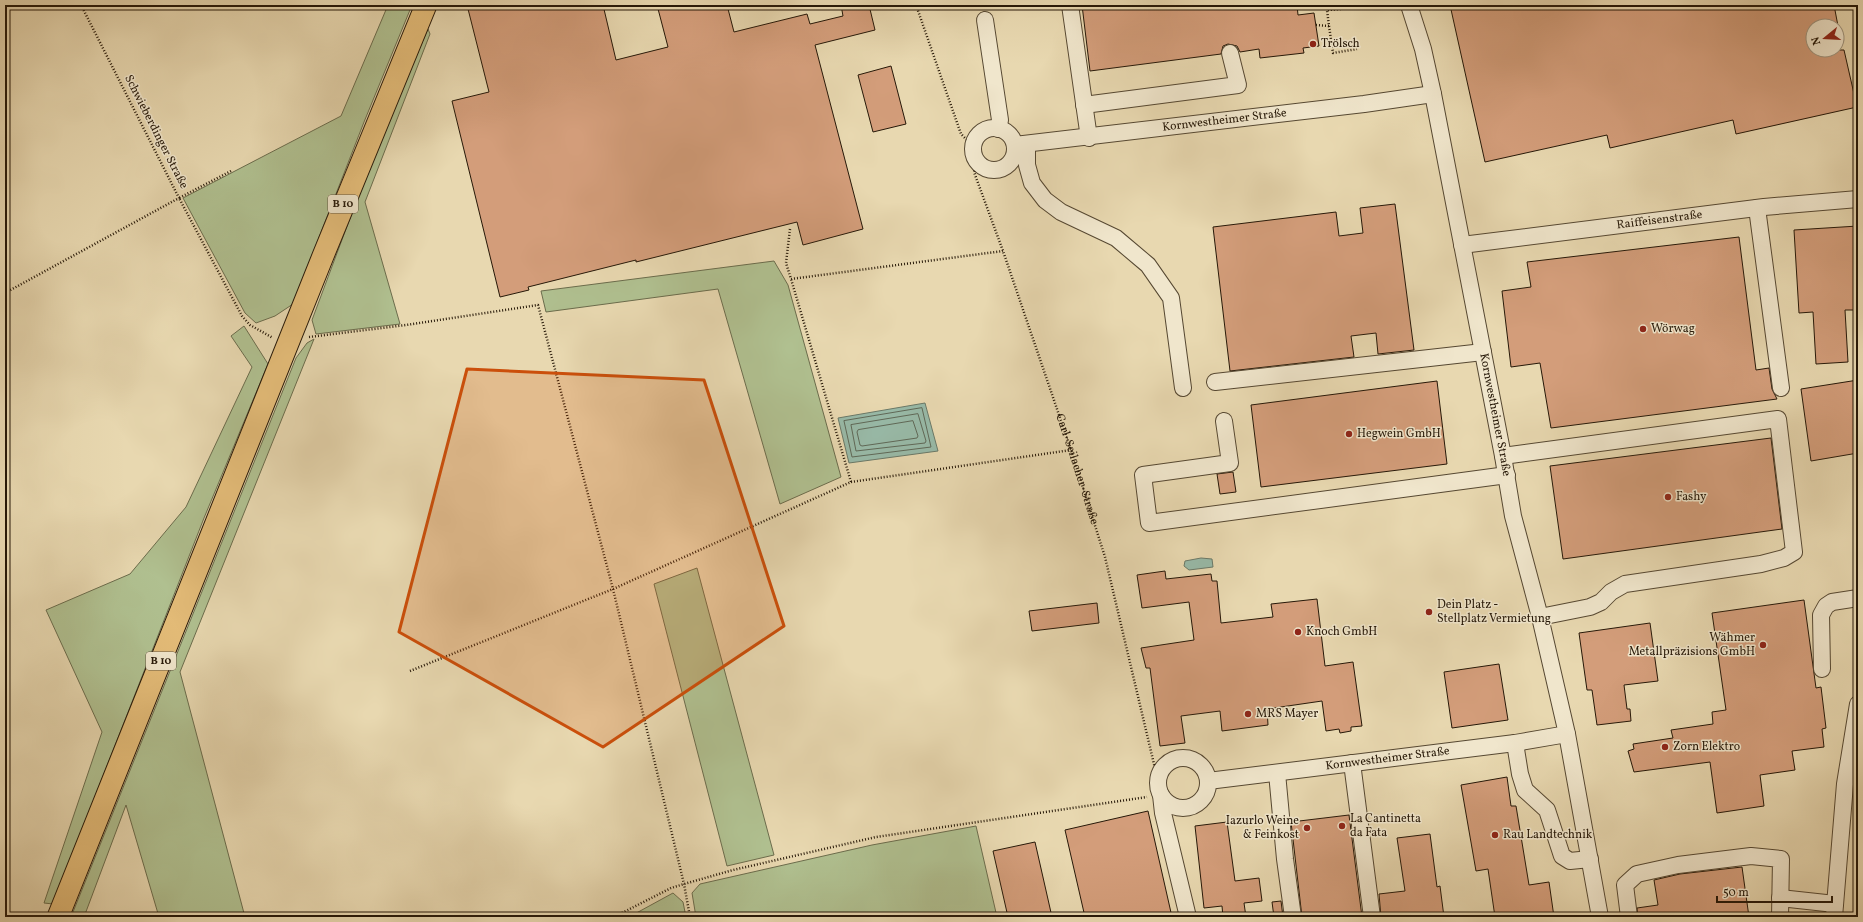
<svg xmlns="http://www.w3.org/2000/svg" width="1863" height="922" font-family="Vollkorn,serif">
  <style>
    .green { fill: #b0c090; stroke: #6b6c4c }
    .water { fill: #98baa8; stroke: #6a7968 }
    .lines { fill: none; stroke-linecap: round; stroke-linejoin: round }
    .shore { stroke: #5f6958; stroke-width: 1 }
    .building { fill: #d39d7a; stroke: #261808 }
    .minor-casing { stroke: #564832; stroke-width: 18 }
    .major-casing { stroke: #261808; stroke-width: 23 }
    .path { stroke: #261808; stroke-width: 2.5; stroke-dasharray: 1 2; stroke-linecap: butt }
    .minor { stroke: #f0e6cc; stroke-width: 16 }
    .major { stroke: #e4bc78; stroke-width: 21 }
    .marked { fill: #cb4f0b; fill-opacity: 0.2; stroke: #cb4f0b; stroke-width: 3; stroke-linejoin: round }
    .poi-dot { fill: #8f2418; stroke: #f0e6cc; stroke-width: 1.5 }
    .labels { text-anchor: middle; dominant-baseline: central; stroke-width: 3; stroke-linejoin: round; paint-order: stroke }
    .shield { fill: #f0e6cc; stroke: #635643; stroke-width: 1 }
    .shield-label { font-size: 11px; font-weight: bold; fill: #261808 }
    .poi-label { font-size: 12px; fill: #261808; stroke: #f0e6cc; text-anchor: start }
    .street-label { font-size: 12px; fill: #261808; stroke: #f0e6cc }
  </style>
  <rect width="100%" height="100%" fill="#e8d8b0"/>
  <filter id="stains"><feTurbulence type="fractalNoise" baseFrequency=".005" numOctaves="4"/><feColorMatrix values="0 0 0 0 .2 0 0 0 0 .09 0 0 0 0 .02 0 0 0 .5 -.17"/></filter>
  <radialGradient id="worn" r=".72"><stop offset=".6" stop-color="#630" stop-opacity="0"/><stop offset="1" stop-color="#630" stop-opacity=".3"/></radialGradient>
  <g class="green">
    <path d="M 388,5 L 412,5 L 364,122 L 293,304 L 275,316 L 256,323 L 245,313 L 183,198 L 341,116 Z"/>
    <path d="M 428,29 L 430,34 L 365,202 L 400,324 L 316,334 L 312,320 L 380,138 Z"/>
    <path d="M 774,261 L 788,285 L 841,477 L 780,504 L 718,289 L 546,312 L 541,291 Z"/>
    <path d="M 244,326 L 268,364 L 204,518 L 53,904 L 44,903 L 102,732 L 46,610 L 130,574 L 186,507 L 252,367 L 231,336 Z"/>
    <path d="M 314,339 L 180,672 L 245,917 L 159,917 L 126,805 L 84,917 L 71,917 L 296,358 L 307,343 Z"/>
    <path d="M 697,568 L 774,855 L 727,866 L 654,584 Z"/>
    <path d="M 976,826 L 997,917 L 696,917 L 692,893 L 700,884 L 872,845 Z"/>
    <path d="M 673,893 L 683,902 L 686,917 L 629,917 Z"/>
  </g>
  <g class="water">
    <path d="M 925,403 L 938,451 L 849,463 L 838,418 Z"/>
    <path d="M 1201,558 L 1212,559 L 1213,567 L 1189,570 L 1184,566 L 1185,561 Z"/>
  </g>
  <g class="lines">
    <g class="shore">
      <path d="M 922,408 L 931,447 L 852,457 L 844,421 Z"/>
      <path d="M 918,414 L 926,441 L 925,443 L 856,451 L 851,425 Z"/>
      <path d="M 913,421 L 918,436 L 917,438 L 862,446 L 860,445 L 857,432 L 858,430 Z"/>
    </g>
  </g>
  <g class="building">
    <path d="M 467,5 L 603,5 L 616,60 L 668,47 L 657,5 L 727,5 L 734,32 L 807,14 L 810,24 L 843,16 L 841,5 L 869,5 L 875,30 L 815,45 L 863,229 L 803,245 L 797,222 L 636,262 L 636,260 L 528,287 L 529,290 L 500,297 L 452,101 L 489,92 Z"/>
    <path d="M 1082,5 L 1297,5 L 1298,15 L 1314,13 L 1319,46 L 1303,48 L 1304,53 L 1260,58 L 1259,49 L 1240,52 L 1237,46 L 1228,44 L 1223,46 L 1221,54 L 1090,71 Z"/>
    <path d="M 1450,5 L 1834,5 L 1838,26 L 1813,26 L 1813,50 L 1844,50 L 1857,107 L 1736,134 L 1733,120 L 1610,148 L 1607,135 L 1485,162 Z"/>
    <path d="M 891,66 L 906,124 L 873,132 L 858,75 Z"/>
    <path d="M 1395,204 L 1414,350 L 1378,354 L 1376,333 L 1351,336 L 1354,357 L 1230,371 L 1213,227 L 1336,212 L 1339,236 L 1363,233 L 1360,208 Z"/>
    <path d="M 1858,226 L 1858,310 L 1845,310 L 1848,362 L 1816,364 L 1813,312 L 1799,313 L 1794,230 Z"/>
    <path d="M 1739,237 L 1756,370 L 1769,368 L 1772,389 L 1777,399 L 1551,428 L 1540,363 L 1511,367 L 1502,291 L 1531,287 L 1527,262 Z"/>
    <path d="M 1858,380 L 1858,453 L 1811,461 L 1801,389 Z"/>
    <path d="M 1437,381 L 1447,464 L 1261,487 L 1251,405 Z"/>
    <path d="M 1771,438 L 1782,529 L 1563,559 L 1550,466 Z"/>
    <path d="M 1233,472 L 1236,492 L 1220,494 L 1217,474 Z"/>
    <path d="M 1165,571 L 1166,579 L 1211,574 L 1212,581 L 1217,581 L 1221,623 L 1273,617 L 1271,604 L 1317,599 L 1325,666 L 1353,662 L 1362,726 L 1351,727 L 1351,731 L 1340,733 L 1339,729 L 1326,731 L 1322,701 L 1267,709 L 1268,725 L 1222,731 L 1220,711 L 1181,716 L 1185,743 L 1160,746 L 1150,668 L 1146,668 L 1141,648 L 1194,640 L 1189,602 L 1142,608 L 1137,575 Z"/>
    <path d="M 1804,600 L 1816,688 L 1821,687 L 1826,728 L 1822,729 L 1824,747 L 1792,751 L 1795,770 L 1760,775 L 1764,806 L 1717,813 L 1710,762 L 1634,772 L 1628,751 L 1634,749 L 1633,744 L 1673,738 L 1671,730 L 1713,724 L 1712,712 L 1726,710 L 1712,613 Z"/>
    <path d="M 1097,603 L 1099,623 L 1032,631 L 1029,611 Z"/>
    <path d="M 1650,623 L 1658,681 L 1624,685 L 1627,709 L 1630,709 L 1631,721 L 1597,725 L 1592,690 L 1587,690 L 1579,633 Z"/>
    <path d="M 1499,664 L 1508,720 L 1452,728 L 1444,672 Z"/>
    <path d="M 1507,777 L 1511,806 L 1516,806 L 1529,885 L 1549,882 L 1554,917 L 1495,917 L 1488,869 L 1476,871 L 1461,785 Z"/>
    <path d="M 1148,811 L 1172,917 L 1085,917 L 1065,830 Z"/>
    <path d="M 1349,815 L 1362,917 L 1302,917 L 1291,822 Z"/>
    <path d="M 1227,822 L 1235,881 L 1259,878 L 1262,901 L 1244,903 L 1246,917 L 1223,917 L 1222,906 L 1204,908 L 1195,826 Z"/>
    <path d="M 1430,834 L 1437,887 L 1440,886 L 1444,917 L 1381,917 L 1379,894 L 1405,891 L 1397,838 Z"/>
    <path d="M 1035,842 L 1052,917 L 1008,917 L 993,851 Z"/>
    <path d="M 1742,867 L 1749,917 L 1638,917 L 1637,908 L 1658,905 L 1654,880 L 1680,874 Z"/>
    <path d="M 1281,901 L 1283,917 L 1274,917 L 1272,902 Z"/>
  </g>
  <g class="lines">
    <g class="minor-casing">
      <g id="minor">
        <path d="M 1070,5 L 1089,138"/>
        <path id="s2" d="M 1409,5 L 1423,49 L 1433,94 L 1503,456 L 1513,516 L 1540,617 L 1567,734 L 1600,917"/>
        <path d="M 985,20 L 1000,120 L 998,129"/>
        <path d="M 1084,105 L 1238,85 L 1230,53"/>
        <circle cx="994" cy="149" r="21"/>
        <path d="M 1027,144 L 1027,165 L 1032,183 L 1045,200 L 1061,212 L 1116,238 L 1148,265 L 1171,298 L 1183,388"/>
        <path id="s3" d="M 1015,145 L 1364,104 L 1433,94"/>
        <path d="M 1757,208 L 1781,388"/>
        <path id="s4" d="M 1462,245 L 1764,207 L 1858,199"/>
        <path d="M 1215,382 L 1483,352"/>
        <path d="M 1224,421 L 1230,463 L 1143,475 L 1149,523 L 1507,475"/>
        <path d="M 1503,456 L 1778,419 L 1794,552 L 1784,558 L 1761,564 L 1625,584 L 1611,592 L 1601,602 L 1590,607 L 1540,617"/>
        <path d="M 1822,669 L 1821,615 L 1826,606 L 1832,602 L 1858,598"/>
        <path d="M 1515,743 L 1520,774 L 1525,790 L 1547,810 L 1562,856 L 1570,861 L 1590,859"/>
        <circle cx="1183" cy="783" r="25"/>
        <path d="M 1352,763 L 1372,917"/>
        <path d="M 1277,773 L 1285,859 L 1293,917"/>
        <path id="s5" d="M 1208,781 L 1515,743 L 1567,734"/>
        <path d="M 1161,795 L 1163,813 L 1188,917"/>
        <path d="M 1780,898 L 1835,904"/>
        <path d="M 1629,917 L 1625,885 L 1637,874 L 1678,865 L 1751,856 L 1781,859 L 1780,917"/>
        <path d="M 1834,917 L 1845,784 L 1858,704"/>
      </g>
    </g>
    <g class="major-casing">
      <path id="major" d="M 58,917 L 323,256 L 426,5"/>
    </g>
    <g class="path">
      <path d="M 916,5 L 961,134 L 973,146"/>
      <path d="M 1316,25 L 1329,26 L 1327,10 L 1341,9 L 1349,5"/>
      <path d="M 1329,26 L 1333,53 L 1357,49"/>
      <path id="s1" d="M 977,162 L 974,172 L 1003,251 L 1071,450 L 1105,557 L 1158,781"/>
      <path d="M 231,171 L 179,198 L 242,316 L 250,325 L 273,338"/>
      <path d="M 790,229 L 786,263 L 791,279 L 1003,251"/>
      <path d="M 5,293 L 179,198 L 81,5"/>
      <path d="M 309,337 L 406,325 L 538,305 L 613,589 L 684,884 L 690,917"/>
      <path d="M 851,482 L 1071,450"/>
      <path d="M 410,671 L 613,589 L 851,482 L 791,279"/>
      <path d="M 614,917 L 671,888 L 684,884 L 733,870 L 876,837 L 1147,797"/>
    </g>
    <use href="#minor" class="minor"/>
    <use href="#major" class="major"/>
  </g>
  <path class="marked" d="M 467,369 L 704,380 L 784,626 L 603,747 L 399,632 Z"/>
  <g class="poi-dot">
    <circle cx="1313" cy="44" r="4"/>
    <circle cx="1643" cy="329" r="4"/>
    <circle cx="1349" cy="434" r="4"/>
    <circle cx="1668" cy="497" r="4"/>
    <circle cx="1429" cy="612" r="4"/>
    <circle cx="1298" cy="632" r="4"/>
    <circle cx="1763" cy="645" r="4"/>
    <circle cx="1248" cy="714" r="4"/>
    <circle cx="1665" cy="747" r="4"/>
    <circle cx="1342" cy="826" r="4"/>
    <circle cx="1307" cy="828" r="4"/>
    <circle cx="1495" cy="835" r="4"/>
  </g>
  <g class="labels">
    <g class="shield">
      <rect x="328" y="195" width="30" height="18" rx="3"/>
      <rect x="146" y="652" width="30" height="18" rx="3"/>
    </g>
    <g class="shield-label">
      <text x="343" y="204">B 10</text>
      <text x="161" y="661">B 10</text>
    </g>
    <g class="poi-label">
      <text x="1321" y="44">Trölsch</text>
      <text x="1651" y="329">Wörwag</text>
      <text x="1357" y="434">Hegwein GmbH</text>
      <text x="1676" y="497">Fashy</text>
      <text x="1437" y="605">Dein Platz -<tspan x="1437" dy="14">Stellplatz Vermietung</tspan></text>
      <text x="1306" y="632">Knoch GmbH</text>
      <text x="1755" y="638" text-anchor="end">Wähmer<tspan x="1755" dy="14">Metallpräzisions GmbH</tspan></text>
      <text x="1256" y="714">MRS Mayer</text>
      <text x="1673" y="747">Zorn Elektro</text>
      <text x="1350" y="819">La Cantinetta<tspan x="1350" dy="14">da Fata</tspan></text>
      <text x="1299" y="821" text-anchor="end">Iazurlo Weine<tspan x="1299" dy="14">&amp; Feinkost</tspan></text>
      <text x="1503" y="835">Rau Landtechnik</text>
    </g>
    <g class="street-label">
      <text stroke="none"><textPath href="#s3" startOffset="211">Kornwestheimer Straße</textPath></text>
      <text transform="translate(156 132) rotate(63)">Schwieberdinger Straße</text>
      <text stroke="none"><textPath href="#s4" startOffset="199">Raiffeisenstraße</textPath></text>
      <text stroke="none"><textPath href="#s2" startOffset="419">Kornwestheimer Straße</textPath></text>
      <text stroke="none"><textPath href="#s1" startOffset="325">Carl-Seilacher-Straße</textPath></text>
      <text stroke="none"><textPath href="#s5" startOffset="181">Kornwestheimer Straße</textPath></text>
    </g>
  </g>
  <rect width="1863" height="922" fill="none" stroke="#e8d8b0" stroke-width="20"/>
  <rect x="6" y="6" width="1851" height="910" fill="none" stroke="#261808" stroke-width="2"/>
  <rect x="10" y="10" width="1843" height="902" fill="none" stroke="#261808"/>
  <g transform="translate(1825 38) rotate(252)"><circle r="19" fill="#f0e6cc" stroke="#9f947e"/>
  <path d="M0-3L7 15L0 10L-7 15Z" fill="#8f2418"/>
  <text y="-6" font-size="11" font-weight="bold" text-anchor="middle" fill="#261808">N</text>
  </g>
  <path d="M1717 896v6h115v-6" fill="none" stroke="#261808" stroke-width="2"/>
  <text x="1723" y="896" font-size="12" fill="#261808" stroke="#f0e6cc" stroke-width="3" paint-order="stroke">50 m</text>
  <rect width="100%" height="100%" filter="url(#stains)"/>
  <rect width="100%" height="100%" fill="url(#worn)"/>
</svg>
